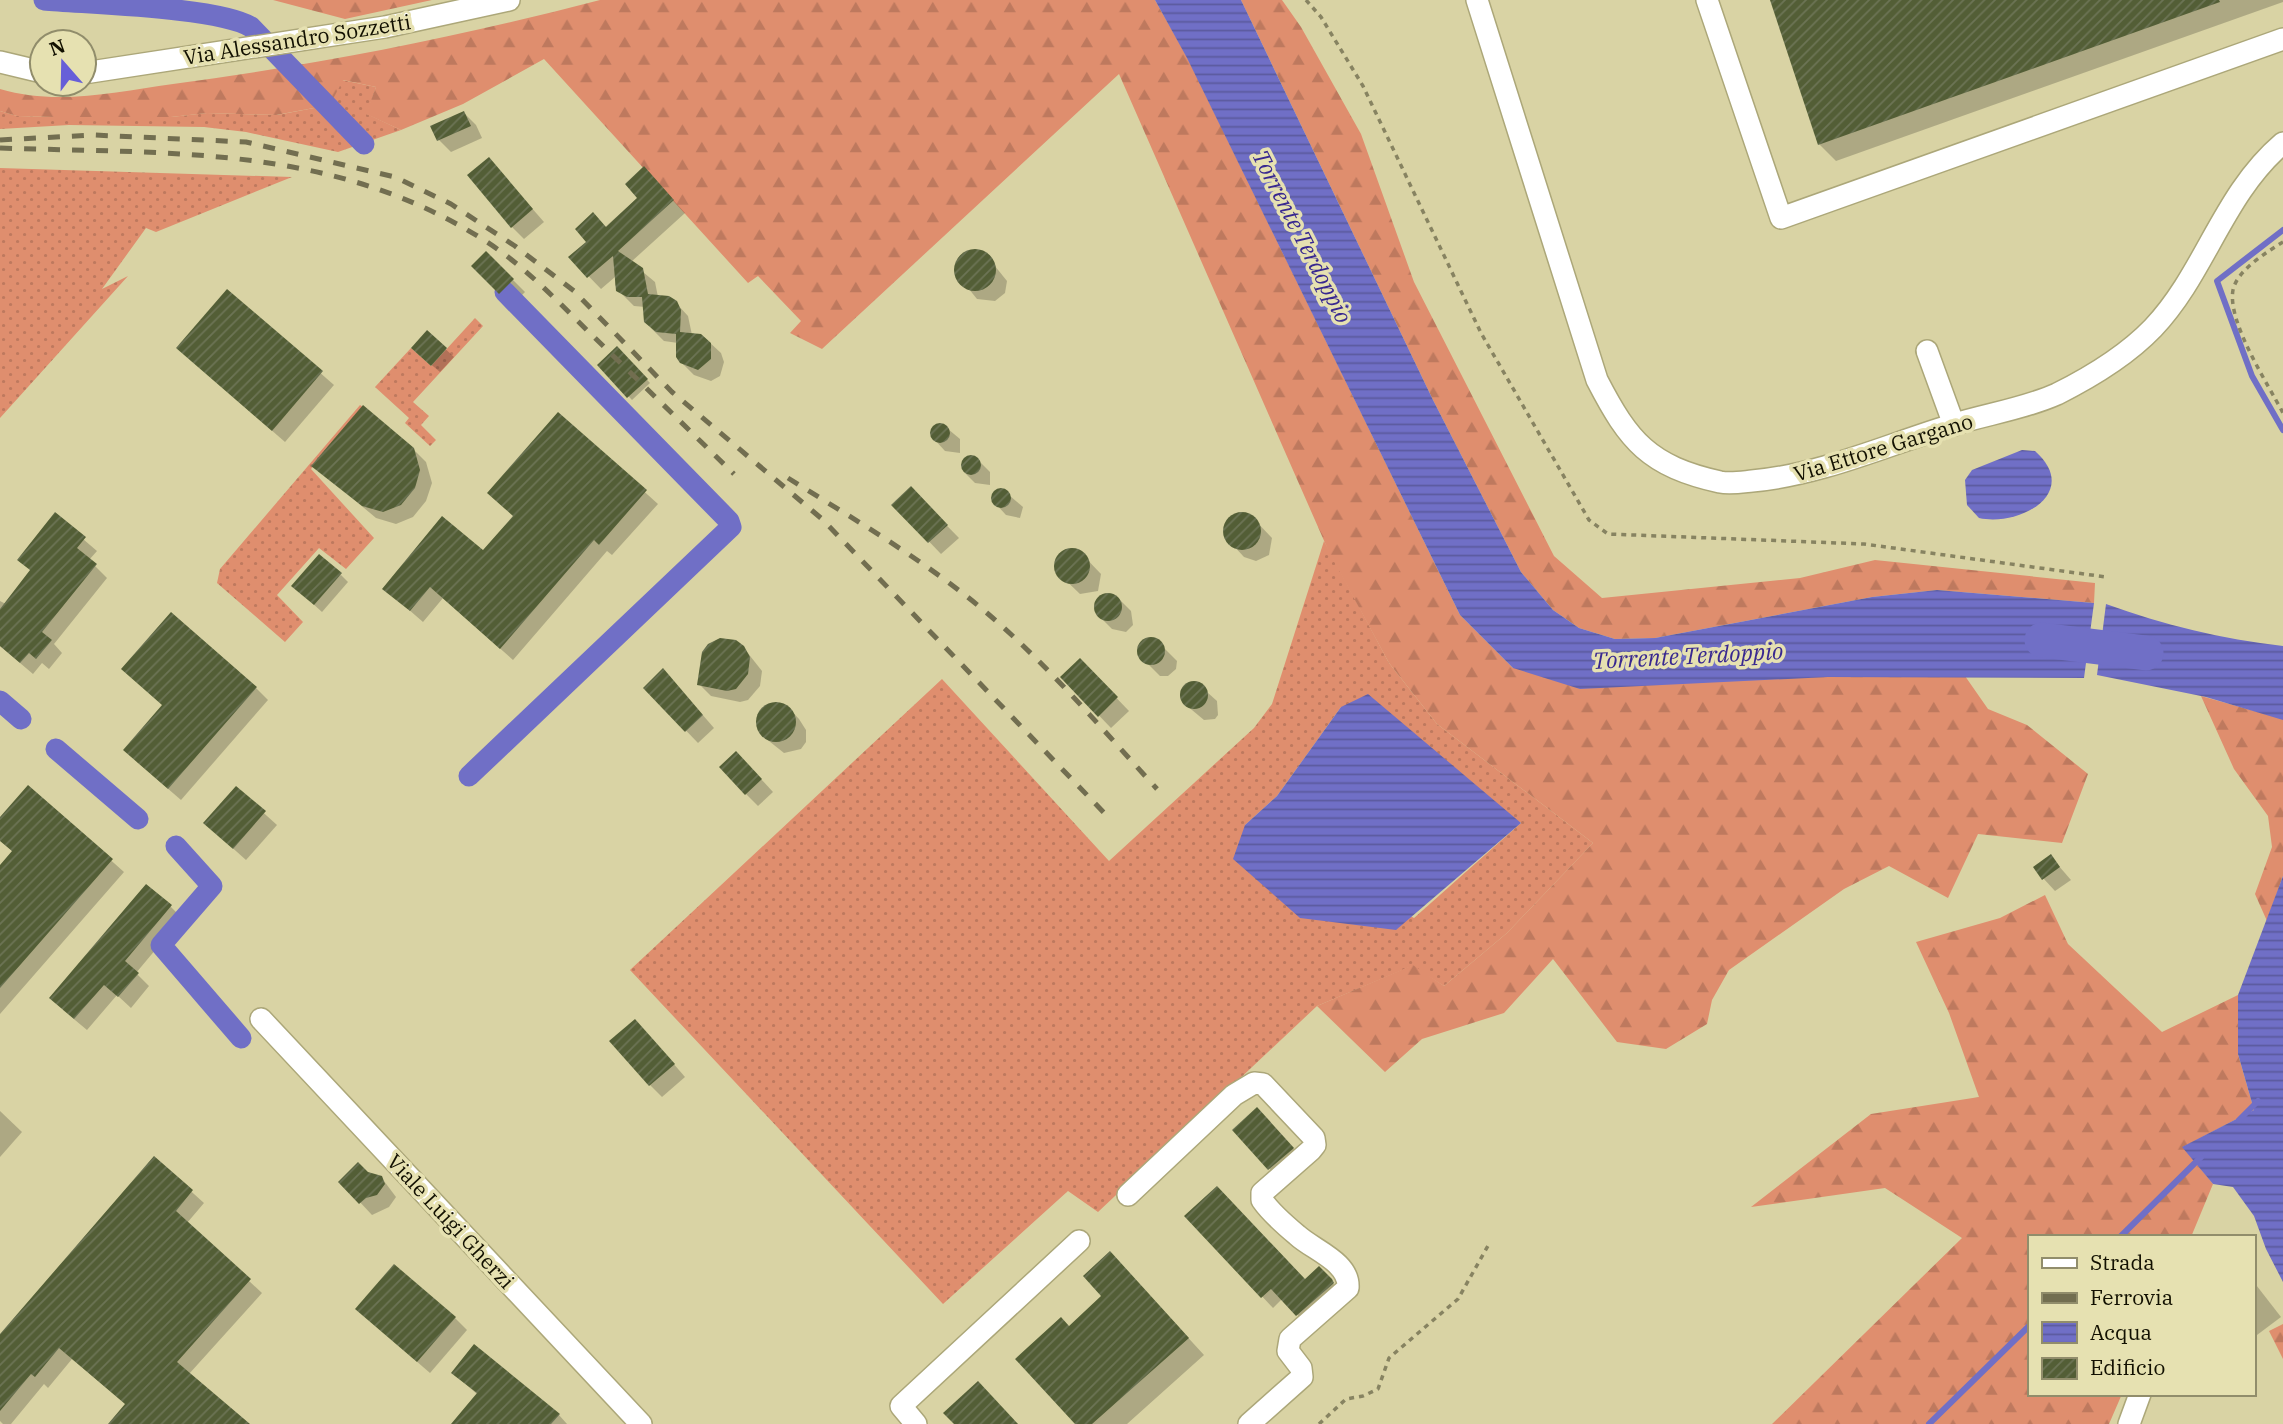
<svg xmlns="http://www.w3.org/2000/svg" width="2283" height="1424" font-family="'IBM Plex Serif',serif">
  <style>
    .grass { fill: url(#grass-dots); fill-rule: evenodd }
    .forest { fill: url(#forest-firs) }
    .water { fill: url(#water-rules) }
    .shadow { fill: #0003 }
    .lines { fill: none; stroke-linecap: round; stroke-linejoin: round }
    .stream { stroke: #706fc6; stroke-width: 6 }
    .canal { stroke: #706fc6; stroke-width: 21 }
    .river { stroke: #706fc6; stroke-width: 35 }
    .building { fill: url(#building-hatch) }
    .minor-casing { stroke: #aca779; stroke-width: 24 }
    .path { stroke: #878361; stroke-width: 3.5; stroke-dasharray: 5 5; stroke-linecap: butt }
    .minor { stroke: #fff; stroke-width: 21 }
    .rail { stroke: #726e50; stroke-width: 5; stroke-dasharray: 12 12; stroke-linecap: butt }
    .labels { text-anchor: middle; dominant-baseline: central; stroke-width: 7; stroke-linejoin: round; paint-order: stroke }
    .street-label { font-size: 21px; fill: #121001; stroke: #e6e1b1 }
    .water-label { font-size: 23px; font-style: italic; fill: #382890; stroke: #e6e1b1 }
  </style>
  <defs>
    <pattern id="grass-dots" width="8" height="8" patternUnits="userSpaceOnUse" patternTransform="scale(1.75)"><rect width="8" height="8" fill="#df8e6e"/><path d="M2 2h.1M6 6h.1" fill="none" stroke="#be795e" stroke-width="1.8" stroke-linecap="round"/></pattern>
    <pattern id="forest-firs" width="22" height="20" patternUnits="userSpaceOnUse" patternTransform="scale(1.75)"><rect width="22" height="20" fill="#df8e6e"/><path d="M5 1l3.5 6h-7zM16 11l3.5 6h-7z" fill="#be795e"/></pattern>
    <pattern id="water-rules" width="6" height="5" patternUnits="userSpaceOnUse" patternTransform="scale(1.75)"><rect width="6" height="5" fill="#706fc6"/><path d="M0 2.5h6" fill="none" stroke="#5b5a9e"/></pattern>
    <pattern id="building-hatch" width="6" height="6" patternUnits="userSpaceOnUse" patternTransform="scale(1.75)"><rect width="6" height="6" fill="#535e36"/><path d="M-1 1l2-2M0 6l6-6M5 7l2-2" fill="none" stroke="#6c7455"/></pattern>
  </defs>
  <rect width="100%" height="100%" fill="#d9d3a4"/>
  <g class="grass">
    <path d="M 342,80 L 376,87 L 367,114 L 401,130 L 338,152 L 246,132 L 204,127 L 69,125 L 0,129 L 0,111 L 17,116 L 54,117 L 171,117 L 207,113 L 277,115 L 330,105 Z"/>
    <path d="M 0,168 L 292,177 L 156,232 L 146,228 L 102,289 L 128,276 L 0,418 Z"/>
    <path d="M 475,318 L 483,326 L 413,402 L 429,416 L 421,425 L 436,440 L 430,446 L 405,423 L 409,418 L 375,387 L 411,348 L 431,366 Z"/>
    <path d="M 360,405 L 363,407 L 311,469 L 374,538 L 346,569 L 319,548 L 277,595 L 303,622 L 285,642 L 217,583 L 220,569 Z"/>
    <path d="M 1324,541 L 1389,663 L 1437,724 L 1593,843 L 1507,933 L 1444,986 L 1412,966 L 1317,1006 L 1098,1212 L 1068,1191 L 943,1304 L 630,970 L 942,679 L 1109,861 L 1254,728 L 1272,704 ZM 1341,707 L 1521,823 L 1414,918 L 1245,825 L 1277,796 Z"/>
  </g>
  <g class="forest">
    <path d="M 273,0 L 432,0 L 345,19 Z"/>
    <path d="M 600,0 L 1155,0 L 1187,57 L 1460,615 L 1513,668 L 1828,677 L 1965,676 L 1988,709 L 2027,725 L 2088,774 L 2062,843 L 1978,834 L 1948,898 L 1889,866 L 1844,889 L 1729,970 L 1712,1000 L 1707,1024 L 1666,1049 L 1617,1042 L 1553,959 L 1504,1013 L 1422,1039 L 1385,1072 L 1317,1006 L 1413,965 L 1444,986 L 1507,933 L 1593,843 L 1437,724 L 1389,663 L 1329,552 L 1119,74 L 822,349 L 790,333 L 801,321 L 758,276 L 748,283 L 544,59 L 463,104 L 401,130 L 366,114 L 376,87 L 343,80 L 330,105 L 276,115 L 207,113 L 171,117 L 54,117 L 17,116 L 0,111 L 0,89 C 57,106 115,92 173,84 C 317,65 459,37 600,0 Z"/>
    <path d="M 1241,0 L 1282,0 L 1301,27 L 1361,134 L 1414,282 L 1554,556 L 1602,598 L 1800,578 L 1875,560 L 2095,583 L 2094,603 L 1937,590 L 1872,597 L 1655,638 L 1615,639 L 1579,628 L 1553,610 L 1521,572 L 1433,400 Z"/>
    <path d="M 2201,696 L 2283,719 L 2283,876 L 2267,921 L 2255,894 L 2272,847 L 2268,816 L 2234,769 Z"/>
    <path d="M 2045,895 L 2068,944 L 2162,1032 L 2238,995 L 2238,1054 L 2254,1110 L 2183,1147 L 2213,1184 L 2191,1237 L 2029,1237 L 2029,1394 L 2122,1394 L 2109,1424 L 1772,1424 L 1962,1238 L 1885,1188 L 1751,1207 L 1871,1114 L 1979,1097 L 1949,1013 L 1916,942 L 2000,918 Z"/>
    <path d="M 2283,1324 L 2283,1359 L 2269,1331 Z"/>
  </g>
  <g class="water">
    <path d="M 1155,0 L 1241,0 L 1433,400 L 1521,572 L 1553,610 L 1579,628 L 1615,639 L 1655,638 L 1872,597 L 1937,590 L 2094,603 L 2084,678 L 1828,677 L 1580,689 L 1513,668 L 1460,615 L 1187,58 Z"/>
    <path d="M 2022,450 L 2035,451 C 2082,493 2019,527 1979,518 L 1967,505 L 1965,480 L 1972,470 Z"/>
    <path d="M 2106,604 C 2164,625 2222,639 2283,646 L 2283,720 L 2206,697 L 2097,675 Z"/>
    <path d="M 1368,694 L 1521,823 L 1396,930 L 1300,918 L 1233,859 L 1245,825 L 1277,796 L 1341,707 Z"/>
    <path d="M 2283,876 L 2283,1282 L 2266,1249 L 2254,1216 L 2233,1187 L 2213,1184 L 2182,1147 L 2254,1110 L 2238,1054 L 2238,995 Z"/>
  </g>
  <g class="shadow">
    <path d="M 1772,0 L 2283,0 L 2283,2 L 1836,161 L 1819,144 Z"/>
    <path d="M 464,113 L 476,125 L 482,138 L 451,152 L 439,140 Z"/>
    <path d="M 489,159 L 544,222 L 524,239 L 512,227 Z"/>
    <path d="M 656,181 L 685,213 L 631,262 L 655,282 L 658,297 L 676,303 L 688,316 L 692,335 L 708,341 L 721,353 L 724,362 L 720,376 L 711,381 L 694,375 L 681,362 L 678,343 L 664,341 L 651,328 L 645,307 L 634,306 L 622,294 L 615,285 L 615,277 L 601,289 L 571,258 Z"/>
    <path d="M 972,252 L 986,255 L 1007,281 L 1005,293 L 995,301 L 977,299 L 956,273 L 960,259 Z"/>
    <path d="M 486,253 L 525,292 L 512,305 L 473,266 Z"/>
    <path d="M 228,292 L 334,385 L 285,442 L 191,360 Z"/>
    <path d="M 427,332 L 454,357 L 440,372 L 421,356 Z"/>
    <path d="M 617,348 L 650,383 L 632,400 L 599,365 Z"/>
    <path d="M 558,414 L 658,504 L 612,555 L 607,551 L 513,660 L 443,598 L 423,622 L 385,589 L 484,552 L 515,517 Z"/>
    <path d="M 942,424 L 960,439 L 960,453 L 945,451 L 933,438 L 934,426 Z"/>
    <path d="M 413,449 L 426,462 L 432,483 L 426,501 L 413,517 L 396,524 L 376,518 L 314,466 Z"/>
    <path d="M 966,458 L 978,460 L 990,472 L 990,485 L 975,483 L 963,471 Z"/>
    <path d="M 911,489 L 959,538 L 941,554 L 894,505 Z"/>
    <path d="M 997,490 L 1003,490 L 1023,507 L 1020,518 L 1006,515 L 994,502 Z"/>
    <path d="M 55,515 L 97,551 L 89,560 L 107,578 L 54,644 L 62,653 L 49,669 L 42,663 L 33,674 L 0,646 L 0,601 L 6,604 L 32,571 Z"/>
    <path d="M 1236,515 L 1251,516 L 1272,538 L 1269,555 L 1256,561 L 1244,557 L 1232,544 L 1225,531 L 1229,520 Z"/>
    <path d="M 1069,550 L 1078,550 L 1101,574 L 1098,591 L 1080,594 L 1056,571 L 1060,554 Z"/>
    <path d="M 341,575 L 348,582 L 322,612 L 301,593 Z"/>
    <path d="M 1100,595 L 1118,598 L 1131,611 L 1133,625 L 1126,632 L 1112,629 L 1099,616 L 1096,602 Z"/>
    <path d="M 1148,639 L 1156,640 L 1177,661 L 1176,669 L 1168,676 L 1160,676 L 1139,655 L 1140,646 Z"/>
    <path d="M 743,647 L 762,671 L 760,686 L 748,700 L 740,702 L 711,696 L 699,684 Z"/>
    <path d="M 1080,660 L 1129,711 L 1111,728 L 1062,677 Z"/>
    <path d="M 675,683 L 714,728 L 698,743 L 645,688 Z"/>
    <path d="M 1198,684 L 1217,701 L 1218,715 L 1215,719 L 1204,720 L 1186,705 L 1182,695 L 1185,687 Z"/>
    <path d="M 256,688 L 268,700 L 181,800 L 137,762 Z"/>
    <path d="M 769,704 L 787,706 L 799,719 L 806,730 L 806,742 L 801,749 L 784,753 L 760,734 L 758,718 L 762,710 Z"/>
    <path d="M 748,765 L 773,792 L 758,806 L 746,794 Z"/>
    <path d="M 29,787 L 124,872 L 0,1014 L 0,867 L 13,852 L 0,840 L 0,820 Z"/>
    <path d="M 236,788 L 277,825 L 246,860 L 218,835 Z"/>
    <path d="M 2051,857 L 2071,880 L 2055,891 L 2043,878 Z"/>
    <path d="M 170,906 L 182,918 L 136,973 L 149,986 L 131,1008 L 117,995 L 87,1030 L 63,1010 Z"/>
    <path d="M 647,1033 L 685,1077 L 662,1097 L 650,1085 Z"/>
    <path d="M 0,1111 L 22,1132 L 0,1157 Z"/>
    <path d="M 1265,1117 L 1300,1156 L 1277,1177 L 1235,1130 Z"/>
    <path d="M 154,1158 L 204,1203 L 187,1223 L 262,1293 L 189,1374 L 248,1424 L 110,1424 L 127,1405 L 72,1359 L 48,1388 L 44,1384 L 11,1424 L 3,1424 L 0,1421 L 0,1336 Z"/>
    <path d="M 367,1173 L 381,1177 L 396,1197 L 389,1207 L 372,1215 L 341,1182 Z"/>
    <path d="M 1187,1216 L 1305,1281 L 1319,1269 L 1344,1295 L 1308,1326 L 1282,1299 L 1273,1308 Z"/>
    <path d="M 1126,1270 L 1204,1355 L 1127,1424 L 1077,1424 L 1070,1328 L 1104,1297 Z"/>
    <path d="M 2253,1281 L 2281,1317 L 2253,1338 Z"/>
    <path d="M 455,1318 L 467,1330 L 430,1373 L 370,1321 Z"/>
    <path d="M 453,1373 L 559,1415 L 567,1424 L 453,1424 L 478,1395 Z"/>
  </g>
  <g class="lines">
    <g class="stream">
      <path d="M 2283,230 L 2217,281 L 2252,376 L 2283,430"/>
      <path d="M 2239,1120 L 2258,1101"/>
      <path d="M 2120,1237 L 2201,1157"/>
      <path d="M 1929,1424 L 2029,1326"/>
    </g>
    <g class="canal">
      <path d="M 44,0 C 88,4 219,7 251,27 L 364,144"/>
      <path d="M 0,701 L 21,719"/>
      <path d="M 56,749 L 138,819"/>
      <path d="M 469,776 L 731,527 L 729,521 L 505,292"/>
      <path d="M 176,846 L 212,886 L 161,945 L 241,1038"/>
    </g>
    <path class="river" d="M 2042,640 L 2146,653"/>
  </g>
  <g class="building">
    <path d="M 1770,0 L 2219,0 L 2220,2 L 1818,145 Z"/>
    <path d="M 464,111 L 471,126 L 437,141 L 430,126 Z"/>
    <path d="M 489,157 L 533,209 L 511,228 L 467,175 Z"/>
    <path d="M 644,166 L 674,200 L 618,251 L 643,268 L 648,294 L 669,296 L 677,301 L 681,310 L 680,332 L 701,334 L 711,343 L 711,359 L 698,370 L 680,363 L 676,357 L 676,334 L 656,332 L 644,322 L 642,297 L 627,297 L 616,291 L 613,256 L 587,278 L 568,257 L 586,242 L 575,229 L 593,212 L 606,227 L 637,198 L 625,184 Z"/>
    <circle cx="975" cy="270" r="21"/>
    <path d="M 486,251 L 514,279 L 499,294 L 471,266 Z"/>
    <path d="M 227,289 L 323,371 L 272,431 L 176,348 Z"/>
    <path d="M 427,330 L 447,348 L 431,366 L 411,348 Z"/>
    <path d="M 617,346 L 648,379 L 627,398 L 597,365 Z"/>
    <path d="M 363,405 L 414,448 L 420,470 L 415,488 L 401,505 L 383,512 L 362,506 L 311,466 Z"/>
    <path d="M 558,412 L 647,490 L 599,545 L 594,540 L 500,649 L 430,587 L 410,611 L 382,589 L 442,516 L 483,550 L 513,516 L 487,493 Z"/>
    <circle cx="940" cy="433" r="10"/>
    <circle cx="971" cy="465" r="10"/>
    <path d="M 911,486 L 948,525 L 928,543 L 891,505 Z"/>
    <circle cx="1001" cy="498" r="10"/>
    <path d="M 55,512 L 86,537 L 77,548 L 97,564 L 42,632 L 52,640 L 36,659 L 29,653 L 20,663 L 0,646 L 0,609 L 30,570 L 17,560 Z"/>
    <circle cx="1242" cy="531" r="19"/>
    <circle cx="1072" cy="566" r="18"/>
    <path d="M 319,554 L 342,573 L 314,605 L 291,586 Z"/>
    <circle cx="1108" cy="607" r="14"/>
    <path d="M 171,612 L 257,687 L 168,789 L 123,750 L 162,705 L 121,669 Z"/>
    <circle cx="1151" cy="651" r="14"/>
    <path d="M 720,638 L 736,640 L 744,646 L 750,657 L 748,674 L 736,689 L 727,691 L 697,685 L 702,652 L 708,644 Z"/>
    <path d="M 1080,658 L 1118,697 L 1098,717 L 1060,677 Z"/>
    <path d="M 663,668 L 703,715 L 685,732 L 643,688 Z"/>
    <circle cx="1194" cy="695" r="14"/>
    <circle cx="776" cy="722" r="20"/>
    <path d="M 736,751 L 762,779 L 745,795 L 719,767 Z"/>
    <path d="M 28,785 L 113,859 L 0,988 L 0,865 L 12,851 L 0,841 L 0,817 Z"/>
    <path d="M 236,786 L 266,811 L 233,849 L 203,823 Z"/>
    <path d="M 2051,854 L 2060,867 L 2042,880 L 2033,867 Z"/>
    <path d="M 146,884 L 172,905 L 125,961 L 139,973 L 118,997 L 104,985 L 74,1019 L 49,998 Z"/>
    <path d="M 635,1019 L 675,1064 L 649,1086 L 609,1041 Z"/>
    <path d="M 1257,1107 L 1294,1148 L 1268,1170 L 1232,1130 Z"/>
    <path d="M 154,1156 L 193,1190 L 176,1211 L 251,1279 L 177,1362 L 250,1424 L 108,1424 L 125,1404 L 59,1348 L 35,1377 L 31,1374 L 0,1411 L 0,1334 Z"/>
    <path d="M 358,1162 L 368,1172 L 382,1176 L 385,1184 L 377,1195 L 366,1198 L 359,1204 L 338,1182 Z"/>
    <path d="M 1217,1186 L 1305,1279 L 1319,1266 L 1332,1279 L 1334,1283 L 1296,1316 L 1271,1289 L 1261,1298 L 1184,1216 Z"/>
    <path d="M 1110,1251 L 1189,1338 L 1092,1424 L 1075,1424 L 1015,1359 L 1061,1317 L 1069,1326 L 1101,1296 L 1083,1276 Z"/>
    <path d="M 394,1264 L 456,1317 L 417,1362 L 355,1309 Z"/>
    <path d="M 474,1344 L 560,1414 L 551,1424 L 451,1424 L 477,1393 L 451,1373 Z"/>
    <path d="M 978,1381 L 1018,1424 L 954,1424 L 943,1413 Z"/>
  </g>
  <g class="lines">
    <g class="minor-casing">
      <g id="minor">
        <path d="M 1477,0 L 1597,380 C 1629,442 1649,466 1720,482 C 1730,484 1742,482 1752,481 C 1821,475 1889,444 1955,424 C 1988,414 2026,408 2057,394 C 2089,378 2128,354 2153,328 C 2206,272 2222,195 2283,143"/>
        <path d="M 1707,0 L 1781,218 L 2283,39"/>
        <path d="M 0,62 L 42,72"/>
        <path d="M 84,73 L 385,27 L 509,0"/>
        <path d="M 1927,351 L 1954,425"/>
        <path d="M 261,1019 L 641,1424"/>
        <path d="M 1128,1195 L 1234,1095 L 1254,1083 L 1263,1084 L 1314,1138 L 1315,1145 L 1311,1150 L 1262,1193 L 1262,1200 C 1271,1213 1285,1225 1297,1235 C 1313,1250 1350,1262 1348,1288 L 1290,1339 L 1288,1351 L 1301,1368 L 1302,1377 L 1249,1424"/>
        <path d="M 916,1424 L 901,1406 L 1079,1241"/>
        <path d="M 2129,1424 L 2140,1394"/>
      </g>
    </g>
    <g class="path">
      <path d="M 1306,0 L 1321,17 L 1363,86 L 1481,333 L 1589,520 L 1608,534 L 1864,544 L 2106,577"/>
      <path d="M 2283,242 C 2267,252 2237,270 2233,290 C 2227,322 2268,384 2283,413"/>
      <path d="M 1319,1424 L 1346,1399 L 1363,1396 L 1378,1389 L 1389,1358 L 1458,1299 L 1489,1244"/>
    </g>
    <use href="#minor" class="minor"/>
    <g class="rail">
      <path d="M 0,140 L 94,135 L 246,142 L 395,177 L 451,204 L 515,246 L 574,291 L 672,392 L 822,519 L 1111,820"/>
      <path d="M 0,148 C 172,154 335,144 487,242 C 527,268 560,304 594,337 C 640,382 687,428 734,474"/>
      <path d="M 788,478 C 855,520 926,561 987,613 C 1049,666 1102,729 1157,789"/>
    </g>
  </g>
  <g class="labels">
    <g class="street-label">
      <text transform="translate(297 39) rotate(-9)">Via Alessandro Sozzetti</text>
      <text transform="translate(1883 447) rotate(-17)">Via Ettore Gargano</text>
      <text transform="translate(451 1221) rotate(47)">Viale Luigi Gherzi</text>
    </g>
    <g class="water-label">
      <text transform="translate(1303 236) rotate(63)">Torrente Terdoppio</text>
      <text transform="translate(1688 655) rotate(-3)">Torrente Terdoppio</text>
    </g>
  </g>
  <rect x="2028" y="1235" width="228" height="161" fill="#e6e1b1" stroke="#918d6b" stroke-width="2"/>
  <rect x="2042" y="1258" width="35" height="10" fill="#ffffff" stroke="#918d6b" stroke-width="2"/>
  <text x="2090" y="1270" font-size="21" fill="#121001">Strada</text>
  <rect x="2042" y="1293" width="35" height="10" fill="#726e50" stroke="#918d6b" stroke-width="2"/>
  <text x="2090" y="1305" font-size="21" fill="#121001">Ferrovia</text>
  <rect x="2042" y="1322" width="35" height="21" fill="url(#water-rules)" stroke="#918d6b" stroke-width="2"/>
  <text x="2090" y="1340" font-size="21" fill="#121001">Acqua</text>
  <rect x="2042" y="1358" width="35" height="21" fill="url(#building-hatch)" stroke="#918d6b" stroke-width="2"/>
  <text x="2090" y="1375" font-size="21" fill="#121001">Edificio</text>
  <g transform="translate(63 63) rotate(340)"><circle r="33" fill="#e6e1b1" stroke="#918d6b" stroke-width="2"/>
  <path d="M0-5L12 26L0 18L-12 26Z" fill="#675fd8"/>
  <text y="-10" font-size="19" font-weight="bold" text-anchor="middle" fill="#121001">N</text>
  </g>
</svg>
